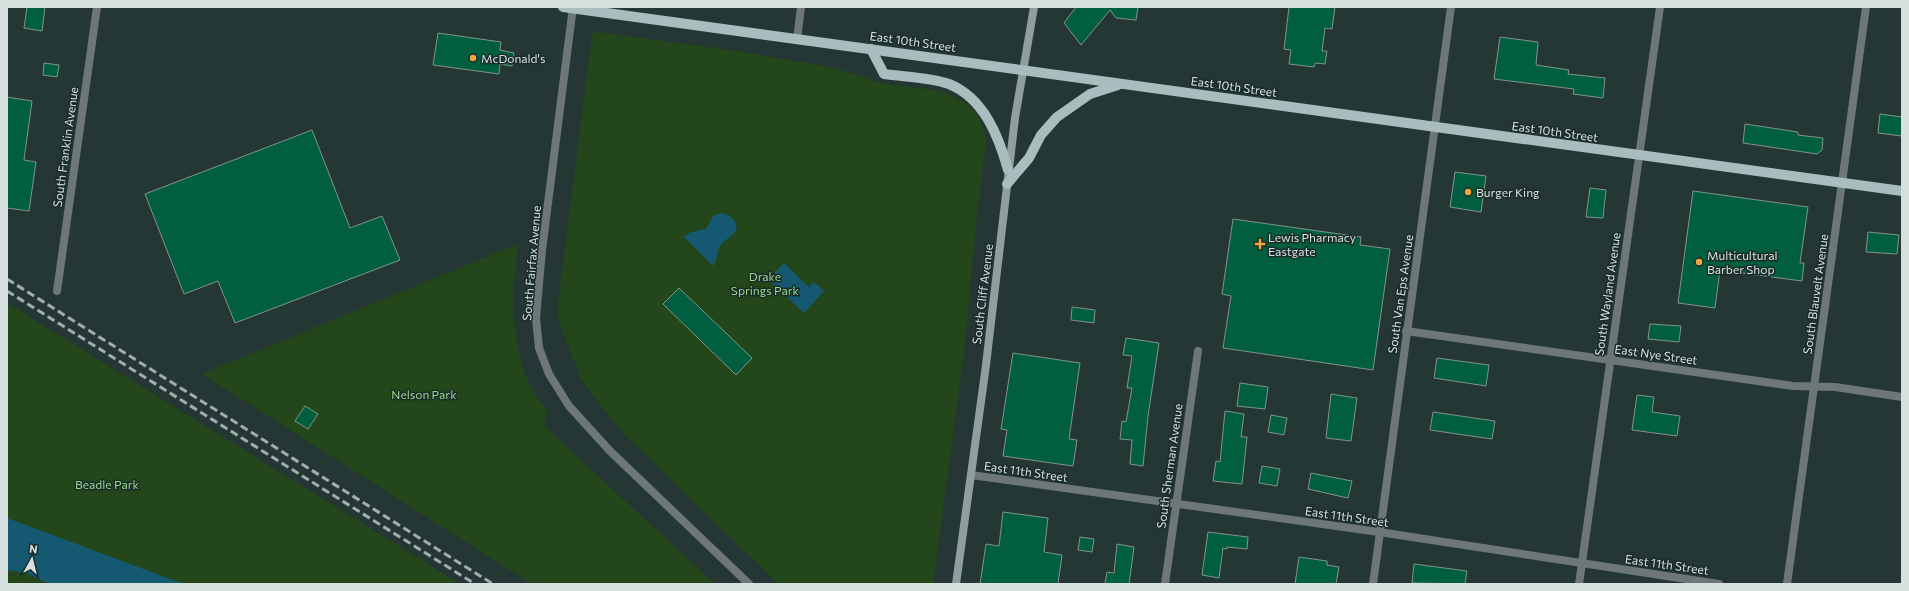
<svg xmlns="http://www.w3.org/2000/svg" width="1909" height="591" font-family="Commissioner,sans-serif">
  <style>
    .green { fill: #23471a }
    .water { fill: #145871 }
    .building { fill: #015f3f; stroke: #82938a }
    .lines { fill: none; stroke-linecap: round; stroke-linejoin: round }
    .minor { stroke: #6e7778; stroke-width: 8 }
    .tertiary { stroke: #6e7778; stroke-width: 8 }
    .secondary { stroke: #909ea0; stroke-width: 8 }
    .primary { stroke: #a9bcbe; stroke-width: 10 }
    .rail { stroke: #a1aeac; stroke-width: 3; stroke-dasharray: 8 4; stroke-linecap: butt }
    .poi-dot { fill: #eea83c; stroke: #1a2c2a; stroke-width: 1.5 }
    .labels { text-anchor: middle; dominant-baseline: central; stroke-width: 3; stroke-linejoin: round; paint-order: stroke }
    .street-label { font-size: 12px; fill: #d6e1df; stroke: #1a2c2a }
    .poi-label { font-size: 12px; fill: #d6e1df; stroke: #1a2c2a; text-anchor: start }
    .park-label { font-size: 12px; fill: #99d88a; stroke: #1a2c2a }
  </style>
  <rect width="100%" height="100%" fill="#243734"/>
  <g class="green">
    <path d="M 597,32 L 736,51 L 835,68 L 880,83 L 941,91 L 964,102 L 973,110 L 982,124 L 986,141 L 976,224 L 964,353 L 933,584 L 778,584 L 624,434 L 605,411 L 581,379 L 561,328 L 557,312 L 592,34 Z"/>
    <path d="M 518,244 C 512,292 509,346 533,391 C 537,398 543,404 547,411 L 545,427 L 715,584 L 532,584 L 202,374 Z"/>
    <path d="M 7,303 L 460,584 L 7,584 Z"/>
  </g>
  <g class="water">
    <path d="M 720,213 C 731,214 735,219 737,229 C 732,237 723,240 719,248 C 716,254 718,259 713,266 L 684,237 L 691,232 L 706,229 L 713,216 Z"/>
    <path d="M 784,263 L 809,287 L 814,282 L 824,291 L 804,313 L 768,279 Z"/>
    <path d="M 7,518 L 173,580 L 185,584 L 49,584 L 26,573 L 7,570 Z"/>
  </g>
  <g class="building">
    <path d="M 27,7 L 45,7 L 42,31 L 24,28 Z"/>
    <path d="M 1076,7 L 1138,7 L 1136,20 L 1116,18 L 1110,10 L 1081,45 L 1064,23 Z"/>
    <path d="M 1289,7 L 1335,7 L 1332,29 L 1325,28 L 1322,51 L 1327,51 L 1325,64 L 1315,63 L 1314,67 L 1289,64 L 1291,50 L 1284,49 Z"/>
    <path d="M 438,33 L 501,42 L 500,50 L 514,53 L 512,66 L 500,64 L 499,74 L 433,65 Z"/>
    <path d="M 1500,37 L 1538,42 L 1536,65 L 1569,70 L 1568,74 L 1605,78 L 1603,98 L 1573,94 L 1574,89 L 1494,79 Z"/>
    <path d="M 44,63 L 59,65 L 57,77 L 43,75 Z"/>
    <path d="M 7,97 L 32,101 L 24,160 L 36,162 L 29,211 L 7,208 Z"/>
    <path d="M 1880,114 L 1902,117 L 1902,136 L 1878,133 Z"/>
    <path d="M 1745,124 L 1798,132 L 1798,135 L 1823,138 L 1822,150 L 1817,154 L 1743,143 Z"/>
    <path d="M 312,130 L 350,228 L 382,216 L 400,260 L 235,323 L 218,281 L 184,294 L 145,194 Z"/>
    <path d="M 1455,172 L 1486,176 L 1481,212 L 1450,207 Z"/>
    <path d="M 1590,188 L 1606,190 L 1603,218 L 1586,217 Z"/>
    <path d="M 1693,191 L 1808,207 L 1800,263 L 1804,263 L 1802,281 L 1720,270 L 1715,308 L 1678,303 Z"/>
    <path d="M 1233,219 L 1361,237 L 1360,245 L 1390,249 L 1373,370 L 1223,348 L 1231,296 L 1222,294 Z"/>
    <path d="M 1868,232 L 1899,235 L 1897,254 L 1866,252 Z"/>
    <path d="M 679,288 L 752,358 L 736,375 L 663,304 Z"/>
    <path d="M 1072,307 L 1095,310 L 1094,323 L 1071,320 Z"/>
    <path d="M 1650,324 L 1681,326 L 1679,342 L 1648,339 Z"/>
    <path d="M 1126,338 L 1159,343 L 1148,416 L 1143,466 L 1130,464 L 1132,440 L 1120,439 L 1122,421 L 1126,422 L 1132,388 L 1127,388 L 1132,356 L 1123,355 Z"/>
    <path d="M 1013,353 L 1080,363 L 1069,439 L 1077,440 L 1073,466 L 1003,456 L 1007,430 L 1001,429 Z"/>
    <path d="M 1437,358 L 1489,365 L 1486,386 L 1434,378 Z"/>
    <path d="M 1240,383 L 1268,387 L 1265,409 L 1237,406 Z"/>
    <path d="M 1331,394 L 1357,398 L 1351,441 L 1326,438 Z"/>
    <path d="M 1637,395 L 1654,397 L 1652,412 L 1680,416 L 1677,436 L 1632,430 Z"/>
    <path d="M 305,406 L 318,414 L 308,429 L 295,421 Z"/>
    <path d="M 1225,411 L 1244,414 L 1241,437 L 1247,437 L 1242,484 L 1213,481 L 1216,461 L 1220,462 Z"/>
    <path d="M 1433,412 L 1495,421 L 1492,439 L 1430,430 Z"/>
    <path d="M 1271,415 L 1287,418 L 1284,435 L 1268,432 Z"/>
    <path d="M 1262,466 L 1280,469 L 1277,486 L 1259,483 Z"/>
    <path d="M 1311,473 L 1352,481 L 1348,498 L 1308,489 Z"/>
    <path d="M 1003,512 L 1048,518 L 1044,552 L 1062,555 L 1058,584 L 980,584 L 986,544 L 999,546 Z"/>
    <path d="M 1208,532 L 1248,537 L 1247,549 L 1227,547 L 1227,549 L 1223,548 L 1219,578 L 1202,575 Z"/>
    <path d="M 1080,537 L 1094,539 L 1092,552 L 1078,550 Z"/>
    <path d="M 1117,544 L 1134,547 L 1129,584 L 1105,584 L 1107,572 L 1114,573 Z"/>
    <path d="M 1299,557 L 1327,561 L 1327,565 L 1339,567 L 1336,584 L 1295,584 Z"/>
    <path d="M 1414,564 L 1467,571 L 1465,584 L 1412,583 Z"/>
  </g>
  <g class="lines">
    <g class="minor">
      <path d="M 797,39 L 801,7"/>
      <path d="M 57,291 L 97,7"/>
      <path d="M 1406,331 L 1793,386 L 1835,387 L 1902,397"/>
      <path d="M 971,475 L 1379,532 L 1719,584"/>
      <path d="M 1165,584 L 1198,351"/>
      <path d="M 1373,584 L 1451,7"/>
      <path d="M 1579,584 L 1660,7"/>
    </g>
    <g class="tertiary">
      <path d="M 573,7 L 542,250 L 536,318 L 539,348 L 549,374 L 569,406 L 610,451 L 749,584"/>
      <path d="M 1787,584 L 1866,7"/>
    </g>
    <path class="secondary" d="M 956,584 L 986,365 L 1015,118 L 1034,7"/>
    <g class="primary">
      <path d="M 563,7 L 1902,191"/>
      <path d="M 871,49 L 884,74 C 905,77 929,77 949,84 C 984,98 999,137 1008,170"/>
      <path d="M 1007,184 L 1029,158 L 1041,135 L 1057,117 L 1090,94 L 1118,85"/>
    </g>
    <g class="rail">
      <path d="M 7,279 L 493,584"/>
      <path d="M 7,291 L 475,584"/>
    </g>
  </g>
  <g class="poi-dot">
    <circle cx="473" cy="58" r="4"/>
    <circle cx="1468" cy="192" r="4"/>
    <path d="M1258 238h4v4h4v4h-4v4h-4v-4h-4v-4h4z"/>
    <circle cx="1699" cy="262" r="4"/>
  </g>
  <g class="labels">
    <g class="street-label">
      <text transform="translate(913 41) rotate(8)">East 10th Street</text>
      <text transform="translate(1234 86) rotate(8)">East 10th Street</text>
      <text transform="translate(1555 131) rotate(8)">East 10th Street</text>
      <text transform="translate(65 147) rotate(-82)">South Franklin Avenue</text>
      <text transform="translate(531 263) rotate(-85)">South Fairfax Avenue</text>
      <text transform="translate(982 294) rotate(-83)">South Cliff Avenue</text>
      <text transform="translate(1400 294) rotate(-82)">South Van Eps Avenue</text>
      <text transform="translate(1607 294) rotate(-82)">South Wayland Avenue</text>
      <text transform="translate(1815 294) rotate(-82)">South Blauvelt Avenue</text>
      <text transform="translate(1656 354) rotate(8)">East Nye Street</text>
      <text transform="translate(1169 466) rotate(-82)">South Sherman Avenue</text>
      <text transform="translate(1026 471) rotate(8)">East 11th Street</text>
      <text transform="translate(1347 516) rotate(8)">East 11th Street</text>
      <text transform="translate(1667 564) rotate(8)">East 11th Street</text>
    </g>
    <g class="poi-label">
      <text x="481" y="58">McDonald's</text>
      <text x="1476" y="192">Burger King</text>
      <text x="1268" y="237">Lewis Pharmacy<tspan x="1268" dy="14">Eastgate</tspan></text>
      <text x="1707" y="255">Multicultural<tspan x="1707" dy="14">Barber Shop</tspan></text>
    </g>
    <g class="park-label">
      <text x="765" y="276">Drake<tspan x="765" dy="14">Springs Park</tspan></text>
      <text x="424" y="394">Nelson Park</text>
      <text x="107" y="484">Beadle Park</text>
    </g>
  </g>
  <rect width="1909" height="591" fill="none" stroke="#d6e1df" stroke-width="16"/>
  <g transform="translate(32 559) rotate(8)" stroke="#1a2c2a" stroke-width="3" paint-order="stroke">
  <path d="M0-3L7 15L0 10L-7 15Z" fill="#d6e1df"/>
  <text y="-6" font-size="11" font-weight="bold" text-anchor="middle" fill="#d6e1df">N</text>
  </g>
</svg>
